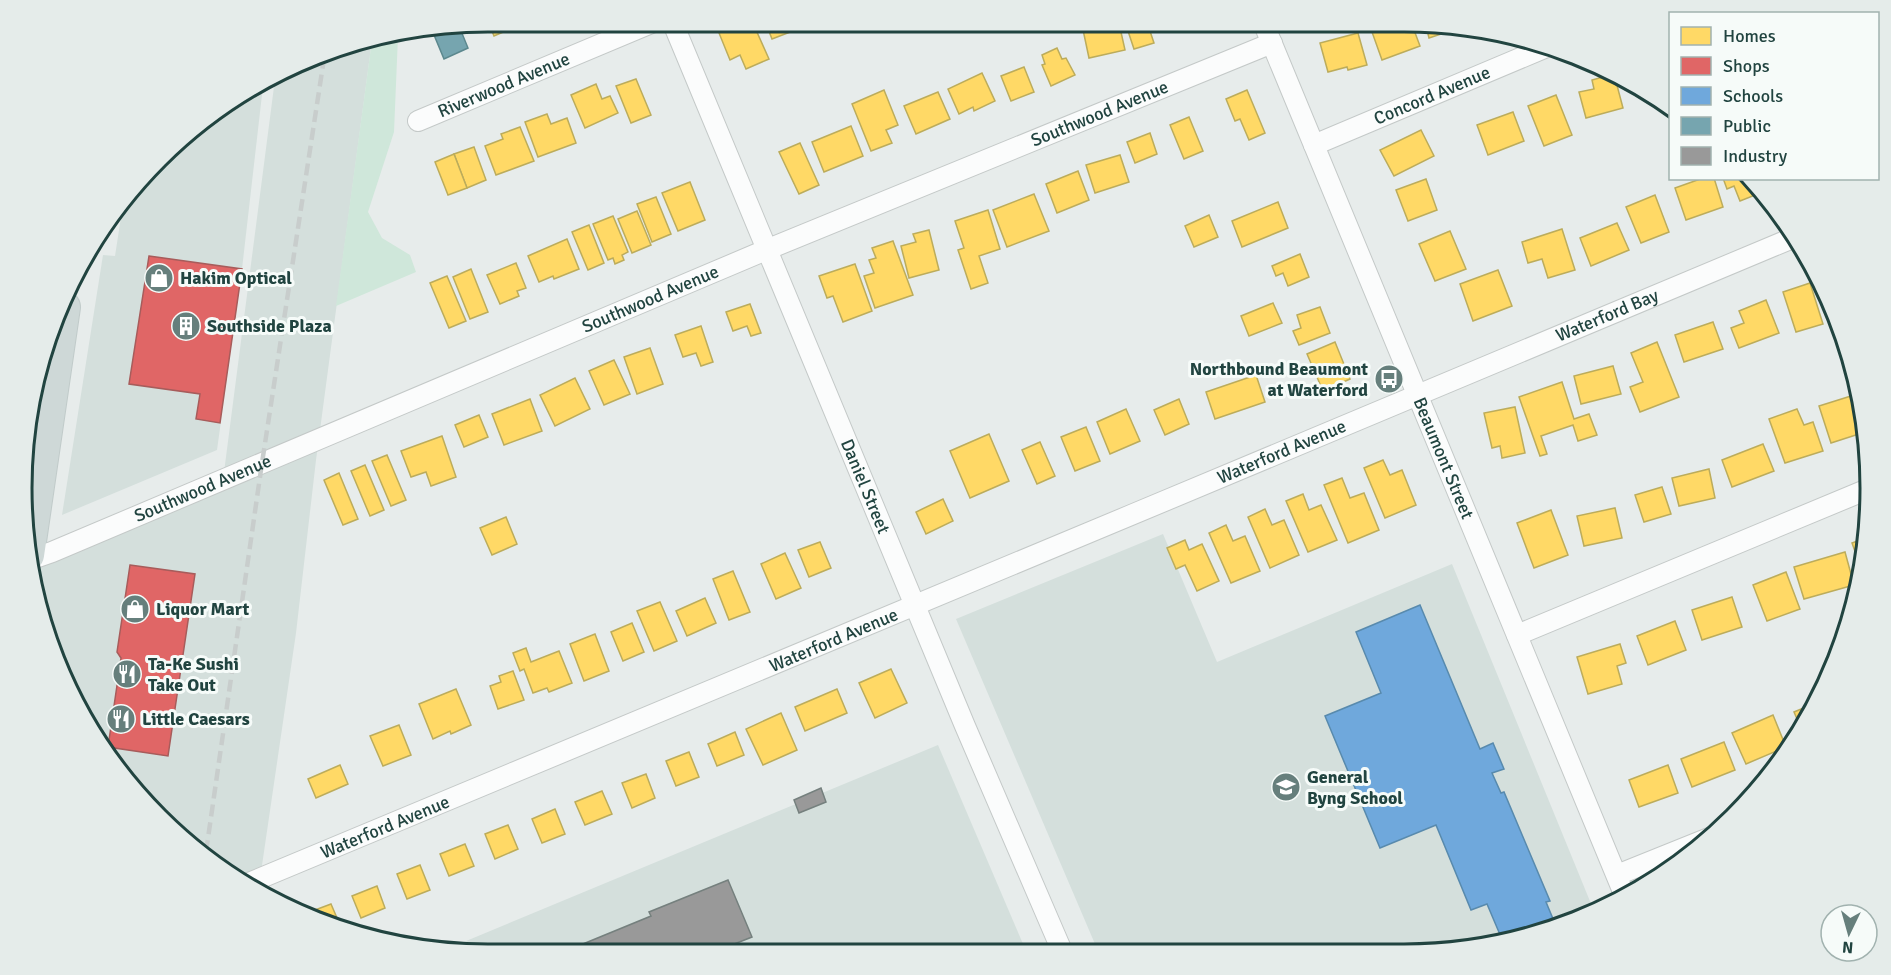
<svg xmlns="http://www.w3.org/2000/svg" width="1891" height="975" font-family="Signika,sans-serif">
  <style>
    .built { fill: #d4dfdc }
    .green { fill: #cfe7da }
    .homes { fill: #ffd966; stroke: #bcac5b; stroke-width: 1.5 }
    .shops { fill: #e06666; stroke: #a75c5b; stroke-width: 1.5 }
    .schools { fill: #6fa8dc; stroke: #588aad; stroke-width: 1.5 }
    .public { fill: #76a5af; stroke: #5c888e; stroke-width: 1.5 }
    .industry { fill: #999; stroke: #75807e; stroke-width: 1.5 }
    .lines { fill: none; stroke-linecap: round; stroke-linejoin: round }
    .minor-casing { stroke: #c4c9c8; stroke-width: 22 }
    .primary-casing { stroke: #c1cbca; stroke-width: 34 }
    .minor { stroke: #fbfcfc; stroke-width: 20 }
    .primary { stroke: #ced8d7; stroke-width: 32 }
    .rail { stroke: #c8cdcc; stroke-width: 4.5; stroke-dasharray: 12 6; stroke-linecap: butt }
    .labels { text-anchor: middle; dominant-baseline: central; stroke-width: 6; stroke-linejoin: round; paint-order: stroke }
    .street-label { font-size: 18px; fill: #214440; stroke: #f6fbf9 }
    .poi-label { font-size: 18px; font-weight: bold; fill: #214440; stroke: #f6fbf9; text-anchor: start }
    .rim { fill: none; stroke: #214440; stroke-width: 3 }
  </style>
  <rect width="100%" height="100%" fill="#e7eceb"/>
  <g class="built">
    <path d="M 372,40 L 316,460 L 296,633 L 260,879 L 249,883 L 157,817 L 69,694 L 37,608 L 31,572 L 33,562 L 223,480 L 275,79 L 337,46 Z"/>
    <path d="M 263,86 L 242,269 L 217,450 L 62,515 L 103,255 L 115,256 L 123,204 L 203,118 Z"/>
    <path d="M 1163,534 L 1217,662 L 1452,564 L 1594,911 L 1582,919 L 1465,950 L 1098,951 L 956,619 Z"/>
    <path d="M 938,745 L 1026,951 L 457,953 L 442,951 Z"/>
  </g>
  <path class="green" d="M 398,36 L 394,132 L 368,212 L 382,238 L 410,255 L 416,272 L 336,306 L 372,40 Z"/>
  <g class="homes">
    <path d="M 488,21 L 520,21 L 522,24 L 494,36 Z"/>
    <path d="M 745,21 L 752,21 L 769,59 L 746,69 L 740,55 L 730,60 L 719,33 Z"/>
    <path d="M 765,21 L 796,21 L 798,29 L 772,39 Z"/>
    <path d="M 1095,22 L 1102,22 L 1103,26 L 1119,23 L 1125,50 L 1089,58 L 1082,25 Z"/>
    <path d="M 1125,22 L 1147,22 L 1154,43 L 1134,49 Z"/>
    <path d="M 1193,22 L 1215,22 L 1197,29 Z"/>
    <path d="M 1398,22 L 1411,22 L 1420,46 L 1382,60 L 1372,32 Z"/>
    <path d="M 1425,22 L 1448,24 L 1450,31 L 1429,38 Z"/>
    <path d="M 1358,33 L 1367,65 L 1348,70 L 1347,67 L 1328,72 L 1320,43 Z"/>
    <path d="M 1057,48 L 1062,59 L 1066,58 L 1075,75 L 1051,86 L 1042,65 L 1045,64 L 1042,55 Z"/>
    <path d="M 1024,67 L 1034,92 L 1011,101 L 1001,76 Z"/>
    <path d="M 982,73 L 995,101 L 974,111 L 973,107 L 959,114 L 948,89 Z"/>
    <path d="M 1614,74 L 1623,108 L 1586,118 L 1579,92 L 1594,89 L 1592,80 Z"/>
    <path d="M 636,79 L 651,115 L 631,123 L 616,86 Z"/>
    <path d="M 1631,82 L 1644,90 L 1634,94 Z"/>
    <path d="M 596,84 L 602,99 L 610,96 L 618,113 L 585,128 L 571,95 Z"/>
    <path d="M 884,90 L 898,125 L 886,130 L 892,143 L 871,151 L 852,104 Z"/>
    <path d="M 1247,90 L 1265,133 L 1249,140 L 1240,119 L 1235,121 L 1226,99 Z"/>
    <path d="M 938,92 L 950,119 L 916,134 L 904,106 Z"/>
    <path d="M 1556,95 L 1572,135 L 1544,146 L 1528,106 Z"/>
    <path d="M 1513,112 L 1524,141 L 1488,155 L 1477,125 Z"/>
    <path d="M 547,114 L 551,124 L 567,118 L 576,143 L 538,157 L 525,122 Z"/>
    <path d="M 1189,117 L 1203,151 L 1184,159 L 1170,125 Z"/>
    <path d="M 851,126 L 863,156 L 824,172 L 812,142 Z"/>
    <path d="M 520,127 L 534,161 L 496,175 L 485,146 L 503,139 L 501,134 Z"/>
    <path d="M 1421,130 L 1434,156 L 1394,176 L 1380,150 Z"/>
    <path d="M 1150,133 L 1157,154 L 1135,163 L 1127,142 Z"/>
    <path d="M 800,143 L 819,185 L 799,194 L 779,152 Z"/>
    <path d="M 474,147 L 486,180 L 467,188 L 454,154 Z"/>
    <path d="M 454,154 L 467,188 L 448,195 L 435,162 Z"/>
    <path d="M 1120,155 L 1129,182 L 1095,193 L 1086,165 Z"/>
    <path d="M 1078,171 L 1089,200 L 1057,213 L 1046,184 Z"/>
    <path d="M 1703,178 L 1714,178 L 1723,207 L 1686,220 L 1675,188 Z"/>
    <path d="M 1723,178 L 1753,178 L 1763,192 L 1740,201 L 1734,186 L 1727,189 Z"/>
    <path d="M 1426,179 L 1437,210 L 1408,221 L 1396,190 Z"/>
    <path d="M 690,182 L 705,220 L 678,231 L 662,193 Z"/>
    <path d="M 1034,194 L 1049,231 L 1007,247 L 993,210 Z"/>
    <path d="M 1655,195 L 1669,232 L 1641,243 L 1626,207 Z"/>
    <path d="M 656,197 L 671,234 L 652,242 L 637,204 Z"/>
    <path d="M 1278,202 L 1288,228 L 1242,247 L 1232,221 Z"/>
    <path d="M 988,210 L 1000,249 L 979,256 L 988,283 L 971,289 L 958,250 L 964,248 L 955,221 Z"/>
    <path d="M 637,211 L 651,245 L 632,253 L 618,219 Z"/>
    <path d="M 1209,215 L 1218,237 L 1194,247 L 1185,226 Z"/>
    <path d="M 613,216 L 628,252 L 622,255 L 624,260 L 615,264 L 613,258 L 608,260 L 593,224 Z"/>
    <path d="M 1617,223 L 1629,250 L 1591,266 L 1580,238 Z"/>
    <path d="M 589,225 L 604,263 L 588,270 L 572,232 Z"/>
    <path d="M 1562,229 L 1575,270 L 1548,278 L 1542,259 L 1528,263 L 1522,242 Z"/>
    <path d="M 929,230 L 939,270 L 909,278 L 901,246 L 916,242 L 913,234 Z"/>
    <path d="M 1450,231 L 1466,269 L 1435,281 L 1419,244 Z"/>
    <path d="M 567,239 L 579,269 L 554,279 L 553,276 L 539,282 L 528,256 Z"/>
    <path d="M 893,241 L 913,295 L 875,308 L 864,276 L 874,273 L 869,260 L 876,258 L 872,248 Z"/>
    <path d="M 1300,254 L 1309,277 L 1288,286 L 1283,273 L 1276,276 L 1272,266 Z"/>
    <path d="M 516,263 L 526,288 L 517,291 L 519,296 L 500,304 L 487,275 Z"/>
    <path d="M 855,264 L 872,311 L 843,322 L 833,296 L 827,298 L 819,276 Z"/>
    <path d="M 471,269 L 488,312 L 470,319 L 453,277 Z"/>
    <path d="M 1498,270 L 1512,306 L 1473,321 L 1460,284 Z"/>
    <path d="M 447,276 L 466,321 L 449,328 L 430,283 Z"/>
    <path d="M 1810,283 L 1823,324 L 1796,332 L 1783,292 Z"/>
    <path d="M 1766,300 L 1779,333 L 1739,348 L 1731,328 L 1744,323 L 1739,311 Z"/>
    <path d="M 1273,303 L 1282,323 L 1249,336 L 1241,316 Z"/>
    <path d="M 750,304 L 761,333 L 751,336 L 747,326 L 733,331 L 726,312 Z"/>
    <path d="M 1320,307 L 1330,333 L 1299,345 L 1293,331 L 1301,328 L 1297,315 Z"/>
    <path d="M 1713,322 L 1723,349 L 1684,362 L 1675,335 Z"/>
    <path d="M 701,326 L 713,362 L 701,366 L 696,353 L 683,357 L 675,335 Z"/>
    <path d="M 1335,342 L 1350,379 L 1323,391 L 1307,354 Z"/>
    <path d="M 1657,342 L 1679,397 L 1640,412 L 1630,387 L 1643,382 L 1631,353 Z"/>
    <path d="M 650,348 L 663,384 L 637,394 L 624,357 Z"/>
    <path d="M 614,360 L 630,394 L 604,405 L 589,371 Z"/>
    <path d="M 1613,366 L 1621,394 L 1581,404 L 1574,376 Z"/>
    <path d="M 1256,375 L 1265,402 L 1215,419 L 1206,392 Z"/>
    <path d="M 575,378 L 590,409 L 555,426 L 540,395 Z"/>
    <path d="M 1562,382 L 1574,419 L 1589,414 L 1597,435 L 1578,441 L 1573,425 L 1541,436 L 1547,454 L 1540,456 L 1519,397 Z"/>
    <path d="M 1851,396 L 1862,433 L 1831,443 L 1819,406 Z"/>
    <path d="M 530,399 L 542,431 L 504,445 L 492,414 Z"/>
    <path d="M 1179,399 L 1189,424 L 1165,435 L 1154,410 Z"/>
    <path d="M 1515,407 L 1525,453 L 1502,458 L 1500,446 L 1492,448 L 1484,413 Z"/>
    <path d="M 1126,409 L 1140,441 L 1110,454 L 1097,422 Z"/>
    <path d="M 1797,409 L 1804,425 L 1813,422 L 1823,451 L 1785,463 L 1769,419 Z"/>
    <path d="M 479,415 L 488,437 L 464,447 L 455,425 Z"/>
    <path d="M 1086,427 L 1100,461 L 1075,471 L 1061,437 Z"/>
    <path d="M 989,434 L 1009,481 L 970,498 L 950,451 Z"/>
    <path d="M 442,436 L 456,477 L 431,486 L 426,472 L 411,477 L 401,451 Z"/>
    <path d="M 1040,442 L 1055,476 L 1037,484 L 1022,450 Z"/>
    <path d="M 1763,444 L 1774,471 L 1732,487 L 1722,460 Z"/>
    <path d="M 387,455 L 406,500 L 391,506 L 372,461 Z"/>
    <path d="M 1383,460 L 1390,475 L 1402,470 L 1416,505 L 1385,518 L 1364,468 Z"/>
    <path d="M 365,465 L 384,510 L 370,516 L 351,471 Z"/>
    <path d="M 1709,469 L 1715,498 L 1679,506 L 1672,478 Z"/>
    <path d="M 339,473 L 358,519 L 343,525 L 324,480 Z"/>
    <path d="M 1342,478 L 1350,498 L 1364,493 L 1379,530 L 1348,543 L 1324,485 Z"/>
    <path d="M 1662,487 L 1671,514 L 1644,522 L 1635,495 Z"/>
    <path d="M 1303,494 L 1309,510 L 1321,505 L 1337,540 L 1308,552 L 1286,501 Z"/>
    <path d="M 943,499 L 953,521 L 926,534 L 916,512 Z"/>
    <path d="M 1615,508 L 1622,538 L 1584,546 L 1577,516 Z"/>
    <path d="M 1265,509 L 1272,525 L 1284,520 L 1299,555 L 1270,568 L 1248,517 Z"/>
    <path d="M 1551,510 L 1568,555 L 1534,568 L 1517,523 Z"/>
    <path d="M 506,517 L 517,544 L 492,555 L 480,528 Z"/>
    <path d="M 1226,525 L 1233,541 L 1245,536 L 1260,571 L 1231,583 L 1209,533 Z"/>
    <path d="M 1866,538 L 1861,568 L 1852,543 Z"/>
    <path d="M 1185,540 L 1189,550 L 1202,544 L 1219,581 L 1197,591 L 1185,565 L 1176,569 L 1167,548 Z"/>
    <path d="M 820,542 L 831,568 L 809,577 L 798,550 Z"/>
    <path d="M 1845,552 L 1854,585 L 1804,599 L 1794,567 Z"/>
    <path d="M 785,553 L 801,588 L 776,599 L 761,564 Z"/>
    <path d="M 733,571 L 750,612 L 729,620 L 713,579 Z"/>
    <path d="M 1786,572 L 1800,609 L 1767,621 L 1753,585 Z"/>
    <path d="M 1732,597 L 1742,627 L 1702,640 L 1692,610 Z"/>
    <path d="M 705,598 L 716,623 L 687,636 L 676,611 Z"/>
    <path d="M 660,602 L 677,641 L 654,651 L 637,611 Z"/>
    <path d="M 1675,621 L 1686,650 L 1648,665 L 1637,636 Z"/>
    <path d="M 632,623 L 644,652 L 623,661 L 611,632 Z"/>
    <path d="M 595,634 L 609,671 L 584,681 L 570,644 Z"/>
    <path d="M 1620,644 L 1626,663 L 1617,666 L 1622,684 L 1588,694 L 1577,657 Z"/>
    <path d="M 526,648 L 531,662 L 559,651 L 572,683 L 549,692 L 547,688 L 533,693 L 524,669 L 520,671 L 513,653 Z"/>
    <path d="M 891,669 L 907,703 L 875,718 L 859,683 Z"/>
    <path d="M 513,671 L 524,700 L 498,709 L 490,686 L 501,682 L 499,676 Z"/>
    <path d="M 456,689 L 471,725 L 451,734 L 450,731 L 433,739 L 419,704 Z"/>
    <path d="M 837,689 L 847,713 L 805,731 L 795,707 Z"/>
    <path d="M 1816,703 L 1800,726 L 1794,712 Z"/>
    <path d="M 781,713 L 797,750 L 763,765 L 746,729 Z"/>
    <path d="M 1773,715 L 1786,747 L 1746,764 L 1732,733 Z"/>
    <path d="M 399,725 L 411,755 L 383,766 L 370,736 Z"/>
    <path d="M 735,732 L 744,755 L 717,766 L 708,744 Z"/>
    <path d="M 1724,742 L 1735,770 L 1692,787 L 1681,759 Z"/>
    <path d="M 689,752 L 699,777 L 676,786 L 666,761 Z"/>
    <path d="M 340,765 L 348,784 L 316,798 L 308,779 Z"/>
    <path d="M 1668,765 L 1678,793 L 1639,807 L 1629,780 Z"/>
    <path d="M 646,774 L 655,798 L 632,808 L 622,783 Z"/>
    <path d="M 602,791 L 612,814 L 585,825 L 575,802 Z"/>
    <path d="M 555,809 L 565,834 L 542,843 L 532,819 Z"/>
    <path d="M 508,825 L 518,849 L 495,859 L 485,834 Z"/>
    <path d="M 465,844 L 474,866 L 449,876 L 440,854 Z"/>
    <path d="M 420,865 L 430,890 L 407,899 L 397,874 Z"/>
    <path d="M 377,886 L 385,908 L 361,918 L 352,896 Z"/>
    <path d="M 331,904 L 340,925 L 337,927 L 308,916 L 307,913 Z"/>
  </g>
  <g class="shops">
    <path d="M 149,256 L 242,269 L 220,423 L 196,419 L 200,394 L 129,384 Z"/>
    <path d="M 130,565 L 195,574 L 168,756 L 108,747 L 121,658 L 117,652 Z"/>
  </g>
  <path class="schools" d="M 1420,605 L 1480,749 L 1493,743 L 1504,769 L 1492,773 L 1501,793 L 1504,792 L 1550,901 L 1546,902 L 1556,926 L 1477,947 L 1501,937 L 1487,904 L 1471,910 L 1436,825 L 1380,848 L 1325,716 L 1381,693 L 1356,632 Z"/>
  <path class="public" d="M 459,26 L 468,48 L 444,59 L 432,30 Z"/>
  <g class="industry">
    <path d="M 821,788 L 826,802 L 799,813 L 794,800 Z"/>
    <path d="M 728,880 L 752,937 L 714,952 L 561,953 L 651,916 L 649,912 Z"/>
    <path d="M 524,946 L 527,953 L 508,953 Z"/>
  </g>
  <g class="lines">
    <g class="minor-casing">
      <g id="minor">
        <path id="s1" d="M 672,21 L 965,726 L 1062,951"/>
        <path id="s2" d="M 1263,22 L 1624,894"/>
        <path id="s3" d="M 418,121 L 656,21"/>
        <path id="s4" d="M 1314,145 L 1549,46"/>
        <path id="s5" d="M 29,560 L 52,552 L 766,250 L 1272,43"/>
        <path d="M 1517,635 L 1868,489"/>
        <path d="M 1617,875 L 1709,838"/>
        <path id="s6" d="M 249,883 C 766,671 1279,451 1795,237"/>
      </g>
    </g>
    <g class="primary-casing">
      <path id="primary" d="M 28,555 L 64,307"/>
    </g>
    <use href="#minor" class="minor"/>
    <use href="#primary" class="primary"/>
    <path class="rail" d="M 206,852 L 262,463 L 325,52"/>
  </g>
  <defs>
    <g id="shop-disc" transform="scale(1.5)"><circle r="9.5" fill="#667f7c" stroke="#f6fbf9"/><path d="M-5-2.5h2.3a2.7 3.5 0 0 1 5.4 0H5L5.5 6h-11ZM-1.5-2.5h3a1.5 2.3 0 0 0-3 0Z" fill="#fff"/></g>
    <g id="building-disc" transform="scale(1.5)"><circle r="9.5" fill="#667f7c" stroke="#f6fbf9"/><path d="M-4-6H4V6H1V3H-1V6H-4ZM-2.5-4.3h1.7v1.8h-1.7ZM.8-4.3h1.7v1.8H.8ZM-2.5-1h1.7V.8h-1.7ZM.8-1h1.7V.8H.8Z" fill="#fff"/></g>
    <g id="bus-disc" transform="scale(1.5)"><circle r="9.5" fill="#667f7c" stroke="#f6fbf9"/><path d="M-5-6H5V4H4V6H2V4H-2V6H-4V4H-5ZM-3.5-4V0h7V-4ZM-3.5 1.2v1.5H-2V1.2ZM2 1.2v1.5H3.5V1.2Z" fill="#fff"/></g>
    <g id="restaurant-disc" transform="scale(1.5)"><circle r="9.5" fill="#667f7c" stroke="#f6fbf9"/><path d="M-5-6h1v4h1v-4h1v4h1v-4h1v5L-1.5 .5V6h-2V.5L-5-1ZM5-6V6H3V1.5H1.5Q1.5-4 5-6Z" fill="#fff"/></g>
    <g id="school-disc" transform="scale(1.5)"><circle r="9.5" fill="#667f7c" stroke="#f6fbf9"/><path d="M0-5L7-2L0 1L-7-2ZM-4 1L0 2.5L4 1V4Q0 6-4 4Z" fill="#fff"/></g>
  </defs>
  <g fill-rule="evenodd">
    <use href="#shop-disc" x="159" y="278"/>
    <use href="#building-disc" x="186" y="326"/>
    <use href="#bus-disc" x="1389" y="379"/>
    <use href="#shop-disc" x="135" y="609"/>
    <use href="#restaurant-disc" x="127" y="674"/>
    <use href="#restaurant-disc" x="121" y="719"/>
    <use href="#school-disc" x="1286" y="787"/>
  </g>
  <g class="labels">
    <g class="street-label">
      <text stroke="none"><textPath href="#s3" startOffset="93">Riverwood Avenue</textPath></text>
      <text stroke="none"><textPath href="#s4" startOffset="128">Concord Avenue</textPath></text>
      <text stroke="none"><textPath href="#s5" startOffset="1160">Southwood Avenue</textPath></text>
      <text stroke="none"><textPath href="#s5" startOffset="674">Southwood Avenue</textPath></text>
      <text stroke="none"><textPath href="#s6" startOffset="1472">Waterford Bay</textPath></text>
      <text stroke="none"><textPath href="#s6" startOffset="1119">Waterford Avenue</textPath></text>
      <text stroke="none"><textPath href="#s2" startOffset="472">Beaumont Street</textPath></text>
      <text stroke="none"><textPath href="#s1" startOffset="504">Daniel Street</textPath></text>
      <text stroke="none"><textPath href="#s5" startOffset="188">Southwood Avenue</textPath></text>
      <text stroke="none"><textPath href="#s6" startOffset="633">Waterford Avenue</textPath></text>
      <text stroke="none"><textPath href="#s6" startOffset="147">Waterford Avenue</textPath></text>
    </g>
    <g class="poi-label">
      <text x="180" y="278">Hakim Optical</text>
      <text x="207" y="326">Southside Plaza</text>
      <text x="1368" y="369" text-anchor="end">Northbound Beaumont<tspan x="1368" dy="21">at Waterford</tspan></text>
      <text x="156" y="609">Liquor Mart</text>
      <text x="148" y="664">Ta-Ke Sushi<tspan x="148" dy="21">Take Out</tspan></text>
      <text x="142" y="719">Little Caesars</text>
      <text x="1307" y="777">General<tspan x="1307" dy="21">Byng School</tspan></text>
    </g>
  </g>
  <path d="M0 0H1891V975H0ZM488 32H1404A456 456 0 0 1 1860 488V488A456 456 0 0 1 1404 944H488A456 456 0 0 1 32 488V488A456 456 0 0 1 488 32Z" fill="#e5ecea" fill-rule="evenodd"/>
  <path class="rim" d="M488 32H1404A456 456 0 0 1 1860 488V488A456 456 0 0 1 1404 944H488A456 456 0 0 1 32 488V488A456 456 0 0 1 488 32Z"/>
  <rect x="1669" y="12" width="210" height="168" fill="#f6fbf9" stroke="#a1b2af" stroke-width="1.5"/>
  <rect x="1681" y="27" width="30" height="18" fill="#ffd966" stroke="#a1b2af" stroke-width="1.5"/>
  <text x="1723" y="42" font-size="18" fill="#214440">Homes</text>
  <rect x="1681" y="57" width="30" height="18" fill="#e06666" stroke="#a1b2af" stroke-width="1.5"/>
  <text x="1723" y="72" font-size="18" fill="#214440">Shops</text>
  <rect x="1681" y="87" width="30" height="18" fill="#6fa8dc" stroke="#a1b2af" stroke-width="1.5"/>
  <text x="1723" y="102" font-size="18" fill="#214440">Schools</text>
  <rect x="1681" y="117" width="30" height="18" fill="#76a5af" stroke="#a1b2af" stroke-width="1.5"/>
  <text x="1723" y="132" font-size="18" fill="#214440">Public</text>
  <rect x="1681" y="147" width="30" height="18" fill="#999999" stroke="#a1b2af" stroke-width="1.5"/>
  <text x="1723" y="162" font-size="18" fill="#214440">Industry</text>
  <g transform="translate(1849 933) rotate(185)"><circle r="28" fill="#f6fbf9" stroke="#a1b2af" stroke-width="1.5"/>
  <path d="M0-4.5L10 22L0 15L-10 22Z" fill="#667f7c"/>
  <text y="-9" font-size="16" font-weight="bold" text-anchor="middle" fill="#214440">N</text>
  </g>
</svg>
